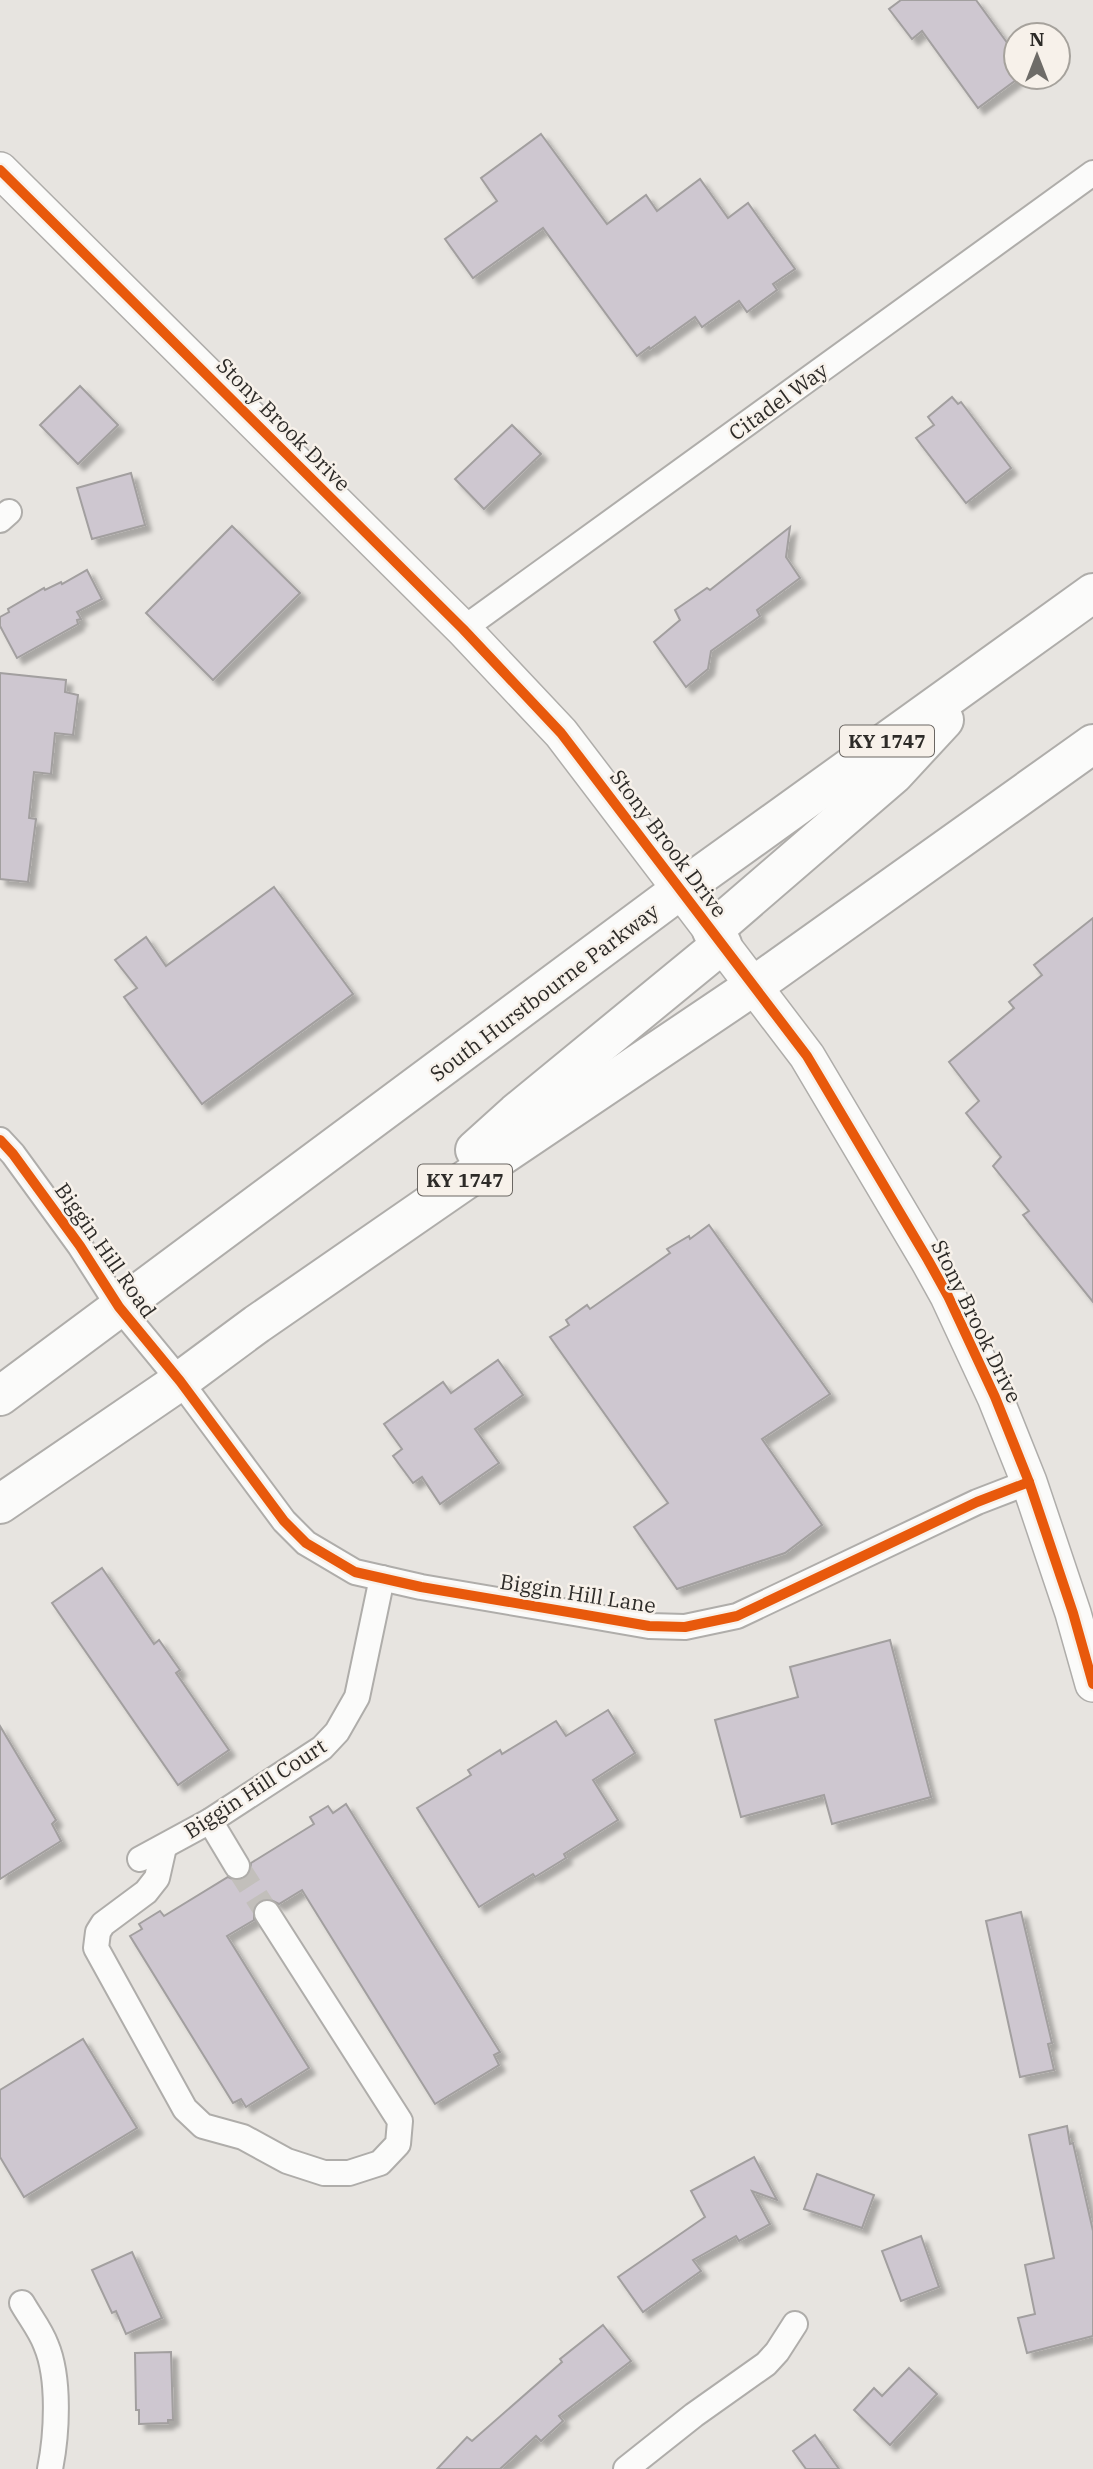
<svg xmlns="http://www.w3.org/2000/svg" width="1093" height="2469" font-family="'IBM Plex Serif',serif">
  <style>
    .building { fill: #cec7d0; stroke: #a29f9f; stroke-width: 2; filter: url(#shadow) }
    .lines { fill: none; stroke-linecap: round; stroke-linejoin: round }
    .street-tunnel { stroke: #c2bfbb; stroke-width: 24; stroke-dasharray: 24 12; stroke-linecap: butt }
    .street-casing { stroke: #afadaa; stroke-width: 28 }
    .secondary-casing { stroke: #afadaa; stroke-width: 38 }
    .primary-casing { stroke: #afadaa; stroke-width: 42 }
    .street { stroke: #fbfbfa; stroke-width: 24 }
    .secondary { stroke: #fbfbfa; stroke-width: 35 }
    .primary { stroke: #fbfbfa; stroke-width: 38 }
    .cycleway-casing { stroke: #f7f1ea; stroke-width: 15 }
    .cycleway { stroke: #e8590c; stroke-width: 10 }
    .labels { text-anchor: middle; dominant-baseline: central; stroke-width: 5; stroke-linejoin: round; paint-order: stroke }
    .shield { fill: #f7f1ea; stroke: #6a6662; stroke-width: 2 }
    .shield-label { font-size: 19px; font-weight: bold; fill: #2d2b28 }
    .street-label { font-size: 21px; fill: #2d2b28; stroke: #f7f1ea }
  </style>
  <defs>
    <filter id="shadow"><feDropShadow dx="6" dy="6" stdDeviation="2" flood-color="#0004"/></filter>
  </defs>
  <rect width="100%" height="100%" fill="#e7e4e0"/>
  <g class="building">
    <path d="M 901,0 L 976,0 L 1016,55 L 1016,80 L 978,108 L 922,31 L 912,39 L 889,9 Z"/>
    <path d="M 541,134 L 607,224 L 646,195 L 657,211 L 700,179 L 728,218 L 748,203 L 795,269 L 773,284 L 777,290 L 747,312 L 739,301 L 702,327 L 695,317 L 650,349 L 649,347 L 637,356 L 543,228 L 473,278 L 445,239 L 497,201 L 481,178 Z"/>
    <path d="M 80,386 L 118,425 L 78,464 L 40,425 Z"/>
    <path d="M 952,397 L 958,404 L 961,402 L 1011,468 L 966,503 L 916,438 L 934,425 L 928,417 Z"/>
    <path d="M 512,425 L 541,454 L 484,509 L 455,479 Z"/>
    <path d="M 131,473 L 145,525 L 92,539 L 77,488 Z"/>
    <path d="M 232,526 L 300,593 L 213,680 L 146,613 Z"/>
    <path d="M 790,527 L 786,557 L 800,578 L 757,610 L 760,616 L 711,651 L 708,669 L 686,687 L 654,642 L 680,620 L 675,610 L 707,588 L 710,590 Z"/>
    <path d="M 87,570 L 102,599 L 77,612 L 81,619 L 77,620 L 78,624 L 17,658 L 0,626 L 0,617 L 9,612 L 8,609 L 44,588 L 45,590 L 61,582 L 62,584 Z"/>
    <path d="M 0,673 L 66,680 L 65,692 L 78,695 L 73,735 L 55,733 L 51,774 L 34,772 L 29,818 L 36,819 L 28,882 L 0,879 Z"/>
    <path d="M 274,887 L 353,994 L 202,1104 L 124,997 L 137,988 L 115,960 L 146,937 L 166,966 Z"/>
    <path d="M 1093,918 L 1093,1302 L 1023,1215 L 1029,1211 L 993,1166 L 1001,1157 L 966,1113 L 979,1101 L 949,1062 L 1014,1008 L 1009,1002 L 1042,975 L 1034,965 Z"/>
    <path d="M 709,1225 L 830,1394 L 762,1439 L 822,1525 L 785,1553 L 677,1589 L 634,1527 L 668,1503 L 550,1337 L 569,1325 L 566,1320 L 587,1305 L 590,1309 L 670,1253 L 667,1249 L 689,1236 L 690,1239 Z"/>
    <path d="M 498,1360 L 523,1395 L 475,1429 L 499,1463 L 440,1504 L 422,1477 L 413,1483 L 393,1456 L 402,1449 L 384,1424 L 443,1382 L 451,1393 Z"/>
    <path d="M 102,1568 L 154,1644 L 159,1640 L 180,1670 L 176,1673 L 229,1750 L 178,1785 L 52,1603 Z"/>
    <path d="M 890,1640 L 931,1797 L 832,1824 L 824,1795 L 741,1817 L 715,1720 L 798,1697 L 790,1667 Z"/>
    <path d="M 608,1710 L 635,1753 L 593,1780 L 618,1820 L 564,1854 L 566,1858 L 535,1877 L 533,1874 L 479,1907 L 417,1808 L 471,1775 L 468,1770 L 500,1750 L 502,1754 L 556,1721 L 566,1736 Z"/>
    <path d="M 0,1726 L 56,1820 L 52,1824 L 61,1841 L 0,1879 Z"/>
    <path d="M 346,1804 L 500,2052 L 494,2055 L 499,2065 L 435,2104 L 302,1890 L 279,1904 L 267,1898 L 260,1900 L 254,1907 L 254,1920 L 227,1936 L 309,2068 L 246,2107 L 241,2099 L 233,2103 L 130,1936 L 142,1929 L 139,1924 L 160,1911 L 164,1916 L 228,1877 L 237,1881 L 245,1878 L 250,1873 L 251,1863 L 314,1824 L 310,1817 L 328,1806 L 333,1813 Z"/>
    <path d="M 1021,1912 L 1052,2043 L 1048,2044 L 1054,2070 L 1020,2077 L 986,1921 Z"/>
    <path d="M 83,2039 L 137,2128 L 24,2197 L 0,2157 L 0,2090 Z"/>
    <path d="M 1067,2126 L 1070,2144 L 1073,2143 L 1093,2231 L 1093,2336 L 1027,2353 L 1018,2318 L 1035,2314 L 1025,2265 L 1054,2258 L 1029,2135 Z"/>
    <path d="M 754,2157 L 777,2200 L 752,2191 L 770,2224 L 739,2241 L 736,2236 L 693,2260 L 701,2271 L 643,2312 L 618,2277 L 705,2217 L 691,2191 Z"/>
    <path d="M 817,2174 L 874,2195 L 862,2228 L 804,2209 Z"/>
    <path d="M 921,2236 L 939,2287 L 901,2301 L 882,2251 Z"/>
    <path d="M 132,2252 L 162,2318 L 126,2334 L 116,2311 L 112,2313 L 92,2270 Z"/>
    <path d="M 603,2325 L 631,2361 L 559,2416 L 563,2421 L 541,2441 L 536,2436 L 500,2469 L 437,2469 L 467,2437 L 472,2441 L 562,2362 L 560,2359 Z"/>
    <path d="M 171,2352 L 173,2420 L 168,2420 L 168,2423 L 139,2424 L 139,2410 L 136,2410 L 135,2353 Z"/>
    <path d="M 909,2368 L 937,2394 L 890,2445 L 854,2410 L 874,2388 L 882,2396 Z"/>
    <path d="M 815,2435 L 839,2469 L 806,2469 L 793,2451 Z"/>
  </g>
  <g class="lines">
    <path class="street-tunnel" d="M 237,1866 L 267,1913"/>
    <g class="street-casing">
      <g id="street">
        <path d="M 0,520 L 9,512"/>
        <path d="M 463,629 L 1093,173"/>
        <path d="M 0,1140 L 13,1154 L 80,1246 L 119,1307 L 180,1381 L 284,1521 L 306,1543 L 355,1572 L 421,1587 L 580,1614 L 649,1626 L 685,1627 L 737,1616 L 977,1502 L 1029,1482"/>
        <path d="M 210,1821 L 237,1866"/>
        <path d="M 164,1847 L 157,1878 L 146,1892 L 103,1924 L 98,1932 L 96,1948 L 185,2109 L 203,2126 L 243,2137 L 287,2161 L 324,2173 L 349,2173 L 380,2163 L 398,2144 L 400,2121 L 267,1913"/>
        <path d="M 140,1859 L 210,1821 L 322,1748 L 337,1732 L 357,1697 L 382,1578"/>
        <path d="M 22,2303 C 30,2317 41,2331 46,2345 C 60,2378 57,2434 50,2469"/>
        <path d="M 626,2469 L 694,2415 L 766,2364 L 777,2352 L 795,2324"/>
      </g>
    </g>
    <g class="secondary-casing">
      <path id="secondary" d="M 0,170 L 463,629 L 561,733 L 807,1056 L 928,1260 L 948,1296 L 995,1397 L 1029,1482 L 1073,1613 L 1093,1684"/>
    </g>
    <g class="primary-casing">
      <g id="primary">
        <path d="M 712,931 L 894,774 L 944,720"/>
        <path d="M 475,1150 L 516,1113 L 722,944"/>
        <path d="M 0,1396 L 680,890 L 1093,593"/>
        <path d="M 0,1504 L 180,1381 L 257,1324 L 461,1183 L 755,985 L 1093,744"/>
      </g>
    </g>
    <use href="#street" class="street"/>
    <use href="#secondary" class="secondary"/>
    <use href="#primary" class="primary"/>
    <g class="cycleway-casing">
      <g id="cycleway">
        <path d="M 0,170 L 463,629 L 561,733 L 807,1056 L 928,1260 L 948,1296 L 995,1397 L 1029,1482 L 1073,1613 L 1093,1684"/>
        <path d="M 0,1140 L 13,1154 L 80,1246 L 119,1307 L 180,1381 L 284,1521 L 306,1543 L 355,1572 L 421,1587 L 580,1614 L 649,1626 L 685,1627 L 737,1616 L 977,1502 L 1029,1482"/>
      </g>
    </g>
    <use href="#cycleway" class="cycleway"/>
  </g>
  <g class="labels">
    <g class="shield">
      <rect x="840" y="725.5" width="94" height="31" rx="5"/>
      <rect x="418" y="1164.5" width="94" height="31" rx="5"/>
    </g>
    <g class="shield-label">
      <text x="887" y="741">KY 1747</text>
      <text x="465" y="1180">KY 1747</text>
    </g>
    <g class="street-label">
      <text transform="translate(778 401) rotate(-36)">Citadel Way</text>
      <text transform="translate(284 424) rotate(45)">Stony Brook Drive</text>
      <text transform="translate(669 843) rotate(53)">Stony Brook Drive</text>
      <text transform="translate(544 992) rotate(-37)">South Hurstbourne Parkway</text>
      <text transform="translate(106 1250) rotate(55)">Biggin Hill Road</text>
      <text transform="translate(977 1321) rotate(64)">Stony Brook Drive</text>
      <text transform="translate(578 1593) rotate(9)">Biggin Hill Lane</text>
      <text transform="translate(255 1788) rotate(-33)">Biggin Hill Court</text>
    </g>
  </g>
  <g transform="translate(1037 56)"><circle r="33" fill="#f7f1ea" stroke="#a6a29c" stroke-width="2"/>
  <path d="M0-5L12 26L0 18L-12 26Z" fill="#6e6c68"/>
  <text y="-10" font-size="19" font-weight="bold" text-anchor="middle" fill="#2d2b28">N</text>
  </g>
</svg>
